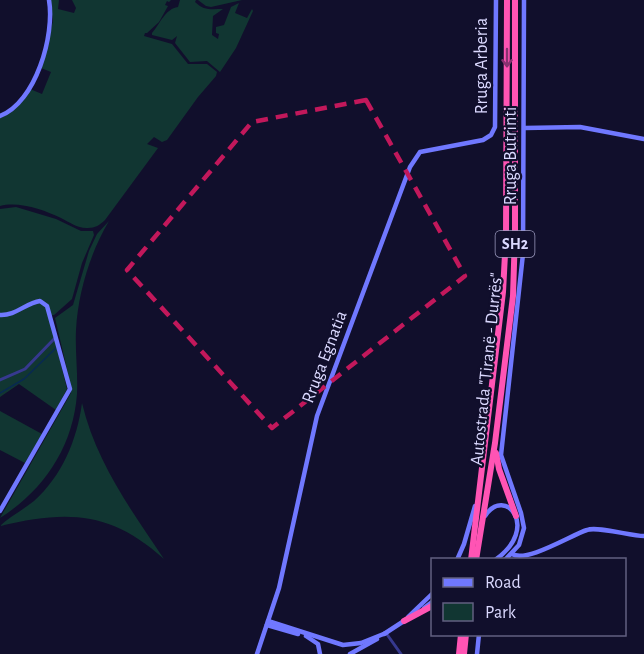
<svg xmlns="http://www.w3.org/2000/svg" width="644" height="654" font-family="'Alegreya Sans',sans-serif">
  <style>
    .green { fill: #113632 }
    .lines { fill: none; stroke-linecap: round; stroke-linejoin: round }
    .stream { stroke: #082952; stroke-width: 1.5 }
    .street { stroke: #36398f; stroke-width: 3 }
    .secondary { stroke: #7078ff; stroke-width: 4.5 }
    .highway { stroke: #ff54b4; stroke-width: 6 }
    .oneway { stroke: #883270 }
    .marked { fill: none; stroke: #c2185b; stroke-width: 4.5; stroke-dasharray: 12 8; stroke-linejoin: round }
    .labels { text-anchor: middle; dominant-baseline: central; stroke-width: 4.5; stroke-linejoin: round; paint-order: stroke }
    .shield { fill: #110f2c; stroke: #9e9cc0; stroke-width: 1.5 }
    .shield-label { font-size: 16px; font-weight: bold; fill: #dbd9ff }
    .street-label { font-size: 18px; fill: #dbd9ff; stroke: #110f2c }
  </style>
  <rect width="100%" height="100%" fill="#110f2c"/>
  <g class="green">
    <path d="M 50,0 L 59,0 L 58,9 L 74,13 L 76,8 L 72,0 L 171,0 L 169,2 L 167,1 L 165,5 L 168,6 L 159,22 L 147,33 L 145,33 L 144,36 L 172,44 L 188,64 L 207,64 L 217,72 L 216,76 L 198,97 L 167,140 L 162,142 L 154,137 L 147,144 L 158,148 L 105,220 C 100,225 95,228 88,228 C 79,229 69,222 61,218 C 44,210 19,201 0,206 L 0,118 C 14,113 23,102 30,89 L 42,94 L 51,72 L 41,68 L 53,21 Z"/>
    <path d="M 180,0 L 196,0 L 195,2 C 204,11 211,9 223,9 L 213,16 L 212,35 L 218,39 L 219,34 L 216,33 L 216,27 L 224,25 L 231,7 L 239,3 L 235,13 L 247,18 L 252,9 L 253,11 L 236,48 L 220,72 L 207,61 L 190,62 L 175,43 L 177,36 L 172,40 L 152,35 L 152,33 C 160,24 165,9 178,7 Z"/>
    <path d="M 198,0 L 242,0 L 211,7 L 206,6 Z"/>
    <path d="M 16,207 L 56,219 L 81,231 L 93,231 L 94,235 L 82,263 L 72,299 L 54,315 L 49,316 L 67,389 L 56,410 L 19,384 L 0,397 L 0,209 Z"/>
    <path d="M 109,221 C 90,253 78,293 76,330 C 75,351 78,373 77,394 C 73,447 44,490 0,518 L 71,393 L 71,386 L 55,318 L 73,305 L 89,251 L 97,234 Z"/>
    <path d="M 82,403 C 96,462 131,510 164,559 C 111,511 67,510 0,526 C 9,517 23,510 34,501 C 62,476 77,440 82,403 Z"/>
    <path d="M 0,411 L 42,434 L 25,463 L 0,450 Z"/>
  </g>
  <g class="lines">
    <path class="stream" d="M 0,393 L 24,379 L 56,348"/>
    <g class="street">
      <path d="M 0,380 L 25,369 L 55,338"/>
      <path d="M 386,633 L 401,654"/>
    </g>
    <g class="secondary">
      <path d="M 0,116 C 36,102 55,35 49,0"/>
      <path d="M 525,128 L 580,127 L 644,139"/>
      <path d="M 0,315 C 15,316 26,303 40,301 L 47,306 L 70,389 L 0,511"/>
      <path d="M 485,516 C 505,485 541,528 495,560"/>
      <path d="M 512,554 C 527,563 571,535 587,530 C 597,526 631,536 644,536"/>
      <path d="M 457,560 L 464,544 L 475,506"/>
      <path d="M 505,560 L 519,545 L 524,528 L 521,513 L 501,455 L 523,254 L 524,0"/>
      <path d="M 424,608 L 432,602"/>
      <path d="M 408,617 L 432,594"/>
      <path d="M 268,621 L 343,645 L 361,643 L 386,633"/>
      <path d="M 267,625 L 298,634"/>
      <path d="M 384,634 L 407,619"/>
      <path d="M 306,636 L 318,644 L 320,654"/>
      <path d="M 257,654 L 279,588 L 317,416 L 410,167 L 420,152 L 483,140 L 491,135 L 495,127 L 496,0"/>
      <path d="M 350,654 L 377,639"/>
      <path d="M 477,654 L 479,634"/>
    </g>
    <g class="highway">
      <path d="M 496,453 L 499,469 L 516,516"/>
      <path d="M 471,560 L 503,292 L 506,235 L 507,0"/>
      <path d="M 476,560 L 495,443 L 513,296 L 515,233 L 515,0"/>
      <path d="M 404,621 L 432,606"/>
      <path d="M 459,654 L 461,634"/>
      <path d="M 464,654 L 466,634"/>
    </g>
  </g>
  <defs><path id="oneway-shaft" d="M-6 0H5M1.5-3L5.5 0L1.5 3" fill="none" stroke-width="1.6" stroke-linecap="round" stroke-linejoin="round" transform="scale(1.5)"/></defs>
  <use class="oneway" href="#oneway-shaft" transform="translate(507 58) rotate(90)"/>
  <path class="marked" d="M 366,100 L 465,276 L 272,428 L 127,270 L 252,122 Z"/>
  <g class="labels">
    <rect class="shield" x="495.5" y="231" width="39" height="26" rx="4.5"/>
    <g class="shield-label">
      <text x="515" y="244">SH2</text>
    </g>
    <g class="street-label">
      <text transform="translate(482 66) rotate(-90)">Rruga Arberia</text>
      <text transform="translate(511 156) rotate(-90)">Rruga Butrinti</text>
      <text transform="translate(325 357) rotate(-69)">Rruga Egnatia</text>
      <text transform="translate(487 369) rotate(-84)">Autostrada "Tiranë - Durrës"</text>
    </g>
  </g>
  <rect x="431" y="558" width="195" height="78" fill="#110f2c" stroke="#626080" stroke-width="1.5"/>
  <rect x="443" y="578" width="30" height="9" fill="#7078ff" stroke="#626080" stroke-width="1.5"/>
  <text x="485" y="588" font-size="18" fill="#dbd9ff">Road</text>
  <rect x="443" y="603" width="30" height="18" fill="#113632" stroke="#626080" stroke-width="1.5"/>
  <text x="485" y="618" font-size="18" fill="#dbd9ff">Park</text>
</svg>
